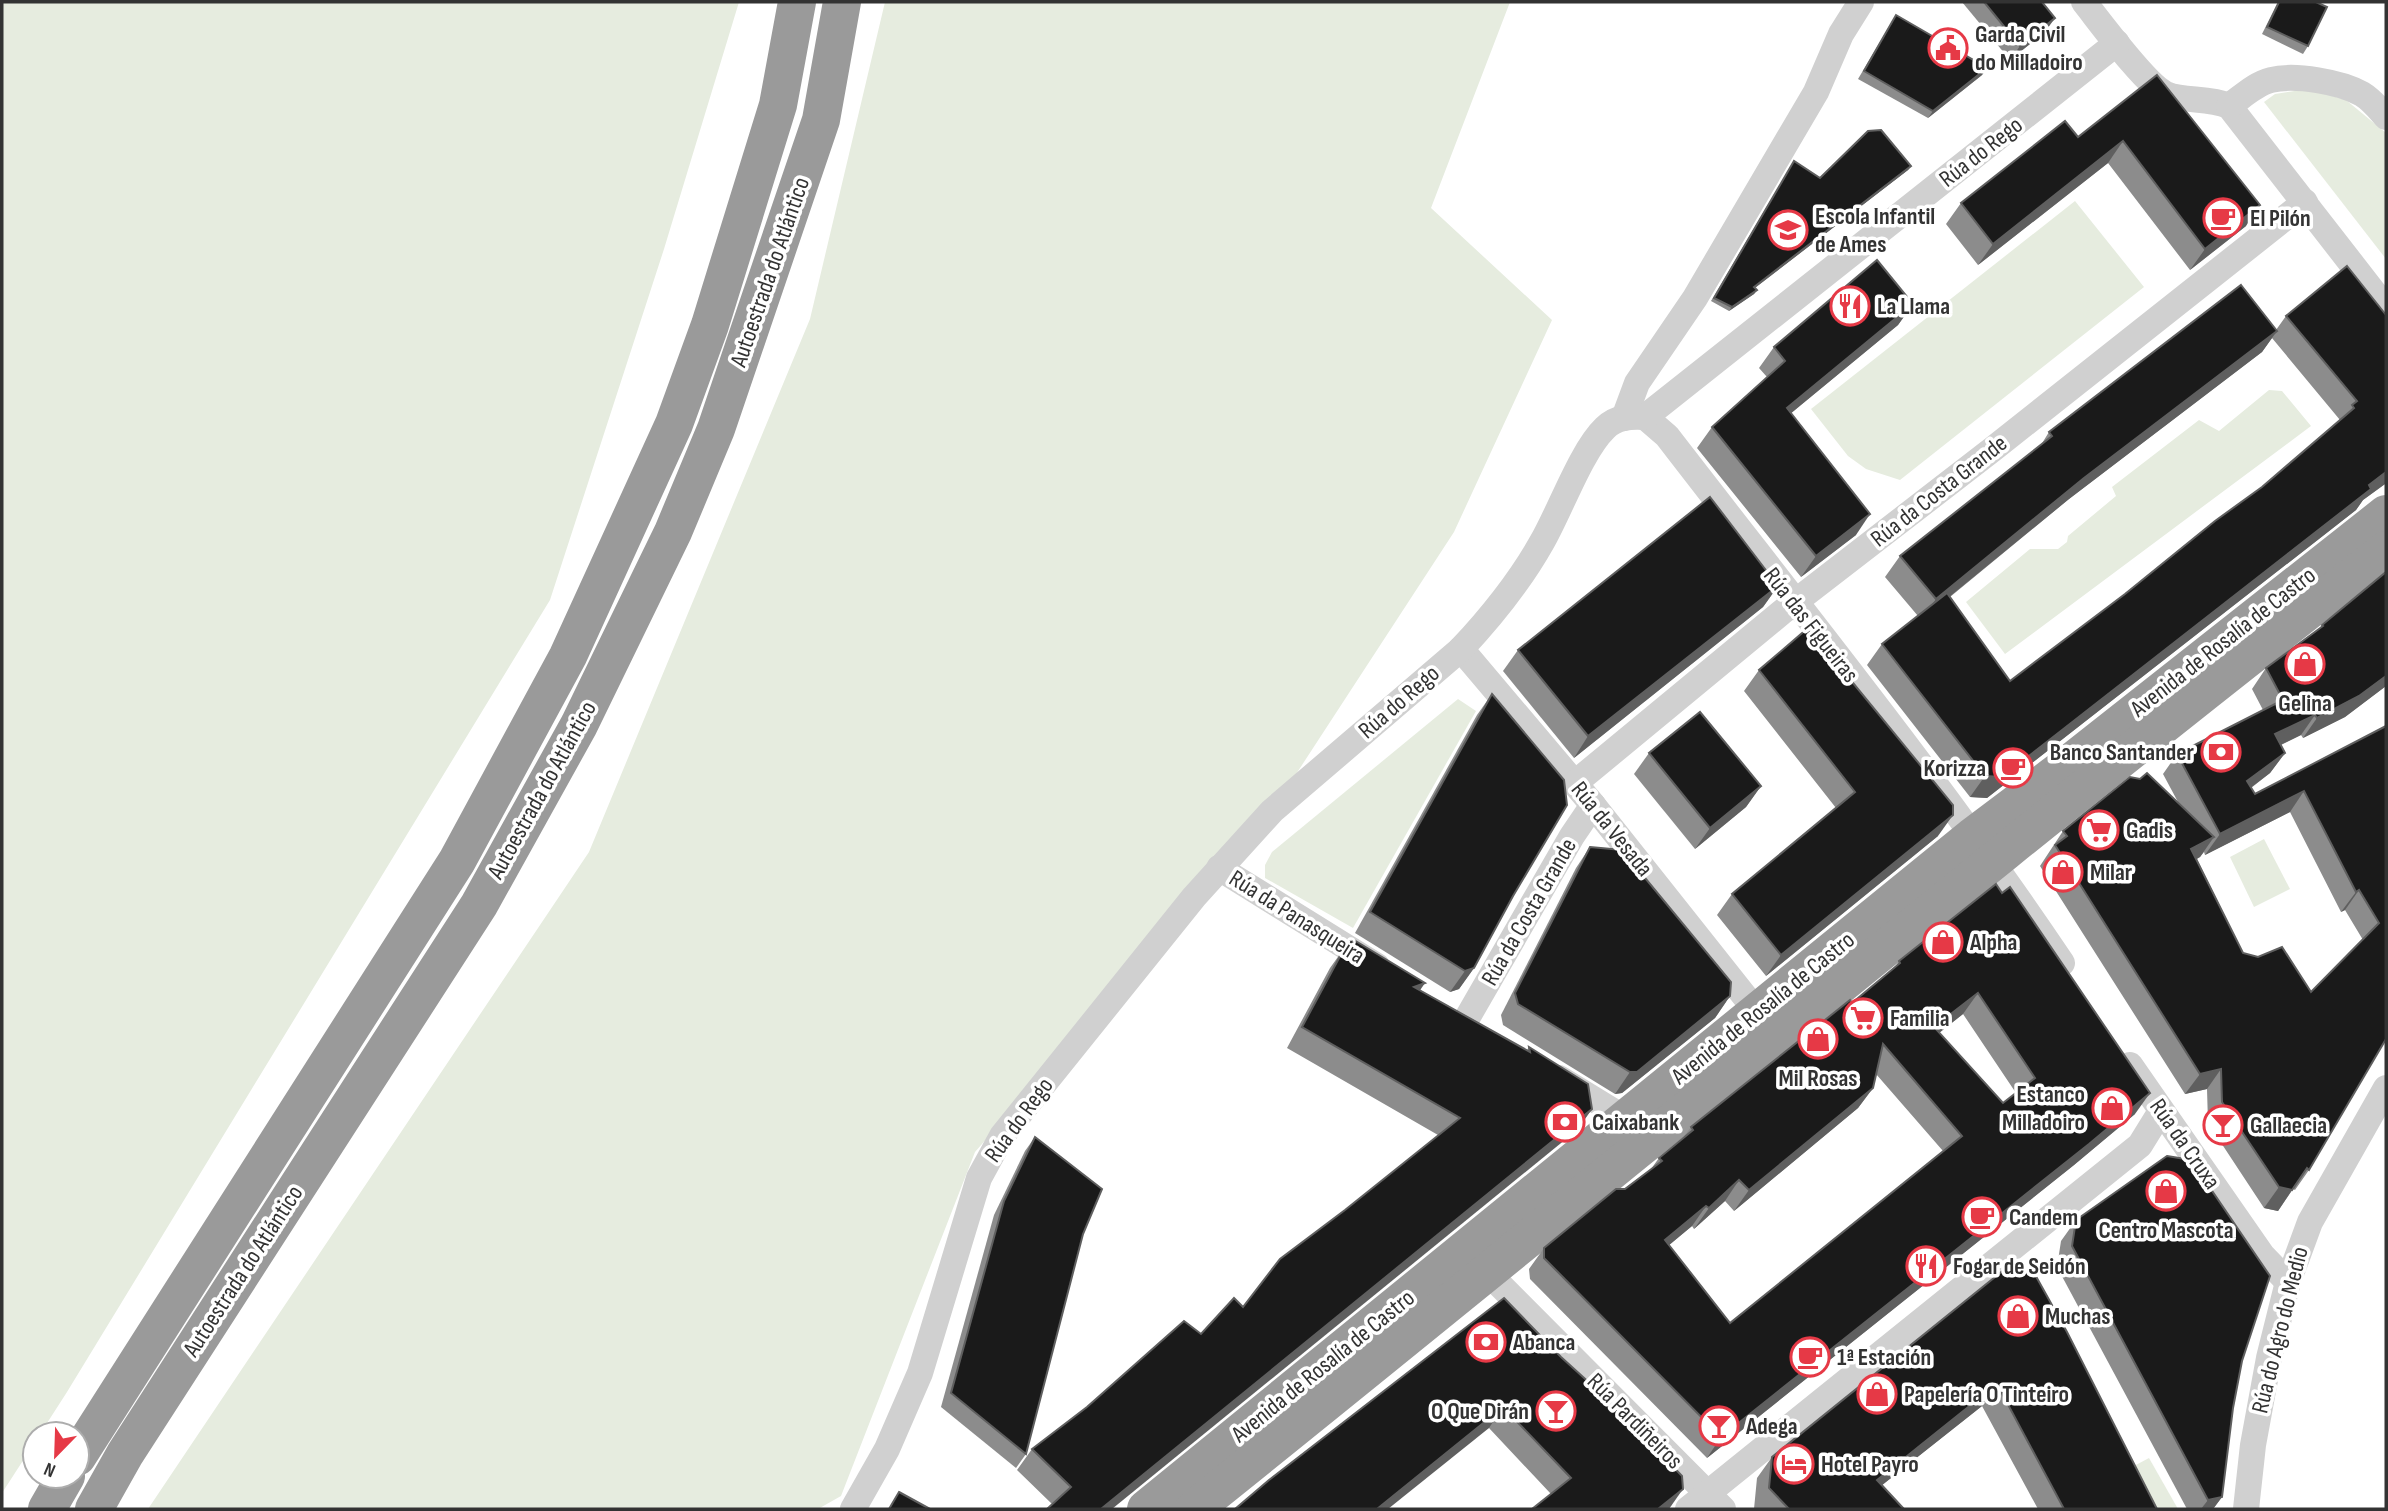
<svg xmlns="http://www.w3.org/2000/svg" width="2388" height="1511" font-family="'Sofia Sans Condensed',sans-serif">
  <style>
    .green { fill: #e6ecdf }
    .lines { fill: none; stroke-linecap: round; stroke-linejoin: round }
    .minor { stroke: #d0d0d0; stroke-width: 26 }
    .highway { stroke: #9a9a9a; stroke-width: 38 }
    .wall { fill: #8c8c8c; fill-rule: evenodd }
    .shaded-wall { fill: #5f5f5f }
    .building { fill: #1a1a1a; stroke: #5f5f5f; stroke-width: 2; fill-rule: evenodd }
    .labels { text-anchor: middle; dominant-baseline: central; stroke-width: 7; stroke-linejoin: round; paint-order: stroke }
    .poi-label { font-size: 24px; font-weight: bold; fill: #333; stroke: #fff; text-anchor: start }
    .street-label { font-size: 24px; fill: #333; stroke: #fff }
  </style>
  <rect width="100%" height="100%" fill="#fff"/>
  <g class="green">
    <path d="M 2,2 L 739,2 L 664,249 L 550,600 L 67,1392 L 40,1434 L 35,1434 L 35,1442 L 2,1493 Z"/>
    <path d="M 885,2 L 1510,2 L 1431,208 L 1552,320 L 1454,532 L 1272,811 L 975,1152 L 841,1496 L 818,1509 L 148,1509 L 589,852 L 810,319 Z"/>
    <path d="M 2308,89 L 2346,100 L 2386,133 L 2386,259 L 2264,102 L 2275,94 Z"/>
    <path d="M 2075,201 L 2144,287 L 1900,480 L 1866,469 L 1848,456 L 1811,409 Z"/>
    <path d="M 2269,390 L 2282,391 L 2311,426 L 2005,654 L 1966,602 L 2030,549 L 2058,549 L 2067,542 L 2068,536 L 2116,496 L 2112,487 L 2199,420 L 2219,431 Z"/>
    <path d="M 1458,699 L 1476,711 L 1353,928 L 1265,878 L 1265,865 L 1272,852 Z"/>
    <path d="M 2264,839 L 2290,889 L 2254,907 L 2230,857 Z"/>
    <path d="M 2149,1458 L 2178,1509 L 2134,1509 L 2117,1475 Z"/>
  </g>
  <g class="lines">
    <g class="minor">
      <path d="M 2084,2 C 2100,22 2146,85 2166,94 C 2184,102 2208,97 2229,106 L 2386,308"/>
      <path d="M 2229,106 C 2242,97 2255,84 2271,80 C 2295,74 2341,82 2362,94 C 2372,100 2379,109 2386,117"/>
      <path d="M 1645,417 L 1667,436 C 1801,610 1940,781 2062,963"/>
      <path d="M 1624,418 L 1637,383 L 1695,298 L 1816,92 L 1841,34 L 1861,2"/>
      <path d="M 1461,649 L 1593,805 L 1758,1013"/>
      <path d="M 1575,783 L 1782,612 L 1993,449 L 2305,202"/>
      <path d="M 1219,868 L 1377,966"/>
      <path d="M 1466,1020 L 1572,836 L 1593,805"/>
      <path d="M 2130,1065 L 2262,1255 L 2288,1282"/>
      <path d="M 1559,1078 L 1626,1119"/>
      <path d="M 1488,1273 L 1723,1509"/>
      <path d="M 853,1509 L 887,1449 L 920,1373 L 979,1178 L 1002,1136 L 1194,897 L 1272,811 L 1461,649 C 1492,616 1520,581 1542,542 C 1560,511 1581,451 1605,428 C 1616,417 1630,416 1645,417 L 2117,43"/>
      <path d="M 1688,1509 L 2140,1145 L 2161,1111"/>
      <path d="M 2246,1509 L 2253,1445 L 2269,1358 L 2288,1282 L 2310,1222 L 2386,1088"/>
    </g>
    <g class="highway">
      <path d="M 77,1457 L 457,861 L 568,656 L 674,424 L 710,325 L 778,105 L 797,2"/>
      <path d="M 47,1509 L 66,1476"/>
      <path d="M 94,1509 L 125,1454 L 479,905 L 579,725 L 673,532 L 716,429 L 821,120 L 842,2"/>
      <path d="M 1146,1509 L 1972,837 L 2074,760 L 2386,514"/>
      <path d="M 1194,1509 C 1592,1190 1983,863 2386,550"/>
    </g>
  </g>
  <g class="wall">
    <path d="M 1962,2 L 2042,2 L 2045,32 L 2010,60 Z"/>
    <path d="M 2278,2 L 2316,2 L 2308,46 L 2303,54 L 2262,34 Z"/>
    <path d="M 1896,15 L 1987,68 L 1982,75 L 1928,118 L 1858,79 Z"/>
    <path d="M 2157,75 L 2246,226 L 2190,270 L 2108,163 L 1978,265 L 1946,224 L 1961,203 L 2078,137 Z"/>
    <path d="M 1792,164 L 1820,178 L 1911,166 L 1908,170 L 1755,288 L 1757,290 L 1754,294 L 1729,311 L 1711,301 Z"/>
    <path d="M 1913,304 L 1898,325 L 1791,413 L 1856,535 L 1801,577 L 1697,448 L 1712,427 L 1767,377 L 1759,368 L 1774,347 Z"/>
    <path d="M 2386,315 L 2386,485 L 2385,484 L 2363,500 L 2356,510 L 1987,798 L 1970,797 L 1867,665 L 1882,644 L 1918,616 L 1885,577 L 1900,556 L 2041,445 L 2049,432 L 2276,330 L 2286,316 ZM 2272,338 L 2340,420 L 2262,487 L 2125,594 L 2010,681 L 1950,597 L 2069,499 L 2262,352 Z"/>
    <path d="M 2386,572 L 2386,686 L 2345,717 L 2303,738 L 2301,735 L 2281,745 L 2285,753 L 2270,773 L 2251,788 L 2255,794 L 2386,726 L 2386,1039 L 2309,1170 L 2295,1190 L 2293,1189 L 2278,1211 L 2264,1208 L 2208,1123 L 2207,1089 L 2185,1094 L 2040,866 L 2063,831 L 2178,802 L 2163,774 L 2177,754 L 2263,710 L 2252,689 L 2266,668 L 2319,629 L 2322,625 ZM 2290,812 L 2341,912 L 2345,910 L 2363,940 L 2311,992 L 2258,957 L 2243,953 L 2197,859 L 2200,857 L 2204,852 L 2205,855 Z"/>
    <path d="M 1778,586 L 1763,607 L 1574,758 L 1503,671 L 1518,650 Z"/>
    <path d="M 1759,670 L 1938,836 L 1766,976 L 1717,915 L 1732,894 L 1836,808 L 1744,691 Z"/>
    <path d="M 1492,694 L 1513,896 L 1474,968 L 1459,989 L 1450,992 L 1355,933 L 1477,715 Z"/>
    <path d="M 1649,753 L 1761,786 L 1746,807 L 1695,849 L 1634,774 Z"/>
    <path d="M 1590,847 L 1730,996 L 1715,1018 L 1622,1093 L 1615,1094 L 1503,1025 L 1501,1015 L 1576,868 Z"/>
    <path d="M 1996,884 L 2135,1114 L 2074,1165 L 1707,1458 L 1530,1279 L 1529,1269 L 1544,1248 L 1651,1169 L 1659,1158 L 1682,1139 L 1691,1127 L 1852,1003 L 1895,967 L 1899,961 ZM 1963,1014 L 2016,1093 L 2003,1103 L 1939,1033 ZM 1876,1074 L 1943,1151 L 1730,1323 L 1669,1245 L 1692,1226 L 1694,1229 L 1725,1201 L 1734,1211 L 1858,1108 L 1873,1088 Z"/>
    <path d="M 1354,940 L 1420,990 L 1527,1050 L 1529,1047 L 1592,1109 L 1577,1130 L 1052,1504 L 1017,1470 L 1032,1449 L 1243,1307 L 1345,1210 L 1438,1135 L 1287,1048 L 1330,968 L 1345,947 L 1348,949 Z"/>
    <path d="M 1035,1137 L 1026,1454 L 1016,1468 L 941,1407 L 994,1215 L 1025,1151 Z"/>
    <path d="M 2076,1220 L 2242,1361 L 2233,1408 L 2222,1497 L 2213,1509 L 2187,1509 L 2057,1267 L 2061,1241 Z"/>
    <path d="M 2005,1269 L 2157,1509 L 2038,1509 L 1982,1406 L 1882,1485 L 1904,1509 L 1754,1509 L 1757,1478 L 1772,1457 Z"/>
    <path d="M 1561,1357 L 1682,1476 L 1551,1494 L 1489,1428 L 1235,1509 Z"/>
  </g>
  <g class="shaded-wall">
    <path d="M 2055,18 L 2045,32 L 2010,60 L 2020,46 Z"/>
    <path d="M 1987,68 L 1982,75 L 1928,118 L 1933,111 Z"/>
    <path d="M 2123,141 L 2108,163 L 1978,265 L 1993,244 Z"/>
    <path d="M 1911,166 L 1908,170 L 1752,290 L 1754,287 Z"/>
    <path d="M 2260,205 L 2246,226 L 2190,270 L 2205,249 Z"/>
    <path d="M 1757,290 L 1754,294 L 1729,311 L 1732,307 Z"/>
    <path d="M 1913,304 L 1898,325 L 1772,429 L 1787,408 Z"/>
    <path d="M 2277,331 L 2262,352 L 2069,499 L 1921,620 L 1936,599 L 2084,478 Z"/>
    <path d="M 2386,472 L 2386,482 L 2385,484 L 2363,500 L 2356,510 L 1987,798 L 1970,797 L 1985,776 Z"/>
    <path d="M 1870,514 L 1856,535 L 1801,577 L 1816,556 Z"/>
    <path d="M 1778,586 L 1763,607 L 1574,758 L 1588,736 Z"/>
    <path d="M 2386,676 L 2386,686 L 2345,717 L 2303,738 L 2317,718 Z"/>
    <path d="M 2315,715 L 2301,735 L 2261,754 L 2275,734 Z"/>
    <path d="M 2285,753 L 2270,773 L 2232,802 L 2247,781 Z"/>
    <path d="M 1761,786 L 1746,807 L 1695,849 L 1710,828 Z"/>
    <path d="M 2304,791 L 2290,812 L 2205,855 L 2220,834 Z"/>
    <path d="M 1953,815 L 1938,836 L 1766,976 L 1781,955 Z"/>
    <path d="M 2214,837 L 2200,857 L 2177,869 L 2191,849 Z"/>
    <path d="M 2359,890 L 2345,910 L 2341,912 L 2356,892 Z"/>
    <path d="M 1474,968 L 1459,989 L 1450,992 L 1465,971 Z"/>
    <path d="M 1425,983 L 1410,1005 L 1414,987 Z"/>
    <path d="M 1978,993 L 1963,1014 L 1920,1048 L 1934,1027 Z"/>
    <path d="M 1730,996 L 1715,1018 L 1622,1093 L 1615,1094 L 1630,1072 Z"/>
    <path d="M 2221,1069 L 2207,1089 L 2185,1094 L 2200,1074 Z"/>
    <path d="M 1873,1088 L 1858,1108 L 1734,1211 L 1749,1190 Z"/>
    <path d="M 2150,1093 L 2135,1114 L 2074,1165 L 1707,1458 L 1721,1437 Z"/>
    <path d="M 1592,1109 L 1577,1130 L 1112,1509 L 1101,1509 Z"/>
    <path d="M 1739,1180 L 1725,1201 L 1694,1229 L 1709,1208 Z"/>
    <path d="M 2279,1187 L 2292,1190 L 2278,1211 L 2264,1208 Z"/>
    <path d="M 1706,1206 L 1692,1226 L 1650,1261 L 1665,1240 Z"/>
    <path d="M 1997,1384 L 1982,1406 L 1862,1501 L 1877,1480 Z"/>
    <path d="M 1503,1407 L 1489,1428 L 1388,1509 L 1377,1509 Z"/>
    <path d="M 1683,1489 L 1669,1509 L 1658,1509 Z"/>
    <path d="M 2222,1497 L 2213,1509 L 2201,1509 L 2208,1500 Z"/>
  </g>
  <g class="building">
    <path d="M 1984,2 L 2042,2 L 2055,18 L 2020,46 Z"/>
    <path d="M 2279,2 L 2316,2 L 2327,7 L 2308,46 L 2267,27 Z"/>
    <path d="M 1896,15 L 1987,68 L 1933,111 L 1864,71 Z"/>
    <path d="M 2157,75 L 2260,205 L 2205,249 L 2123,141 L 1993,244 L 1961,203 L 2065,121 L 2078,137 Z"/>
    <path d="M 1881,130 L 1911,166 L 1754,287 L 1757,290 L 1732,307 L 1714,298 L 1794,161 L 1820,178 L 1868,131 Z"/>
    <path d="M 1877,260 L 1913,304 L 1787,408 L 1870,514 L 1816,556 L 1712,427 L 1785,361 L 1774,347 Z"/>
    <path d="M 2347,266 L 2386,315 L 2386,472 L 2369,485 L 2371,489 L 2002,777 L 1985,776 L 1882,644 L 1947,593 L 2010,681 L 2125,594 L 2215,521 L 2262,487 L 2354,408 L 2352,405 L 2357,401 L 2286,316 Z"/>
    <path d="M 2241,285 L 2277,331 L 2084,478 L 1936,599 L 1900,556 L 2052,436 L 2049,432 Z"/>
    <path d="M 1710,497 L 1778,586 L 1588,736 L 1518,650 Z"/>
    <path d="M 2386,572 L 2386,676 L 2359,696 L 2317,718 L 2315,715 L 2275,734 L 2285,753 L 2247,781 L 2255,794 L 2386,726 L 2386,1039 L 2309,1170 L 2307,1168 L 2292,1190 L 2279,1187 L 2222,1102 L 2221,1069 L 2200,1074 L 2055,845 L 2067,836 L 2063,831 L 2130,777 L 2140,779 L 2147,773 L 2214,837 L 2191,849 L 2243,953 L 2258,957 L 2282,947 L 2311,992 L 2379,923 L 2359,890 L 2356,892 L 2304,791 L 2220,834 L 2177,754 L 2283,700 L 2266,668 L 2323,626 L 2322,625 Z"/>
    <path d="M 1808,628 L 1953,805 L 1953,815 L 1781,955 L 1732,894 L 1855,792 L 1759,670 Z"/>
    <path d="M 1492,694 L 1564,780 L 1567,805 L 1513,896 L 1474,968 L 1465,971 L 1370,912 Z"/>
    <path d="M 1700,712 L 1761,786 L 1710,828 L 1649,753 Z"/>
    <path d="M 1590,847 L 1622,850 L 1731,982 L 1730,996 L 1637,1072 L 1630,1072 L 1518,1004 L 1515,993 Z"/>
    <path d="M 1996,884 L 2002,893 L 2010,887 L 2150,1093 L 2089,1144 L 1721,1437 L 1544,1258 L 1544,1248 L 1616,1189 L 1625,1189 L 1662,1161 L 1659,1158 L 1693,1130 L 1691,1127 L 1850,1000 L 1852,1003 L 1900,963 L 1899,961 ZM 1978,993 L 2035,1078 L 2003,1103 L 1934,1027 ZM 1883,1044 L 1962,1136 L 1730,1323 L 1665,1240 L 1706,1206 L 1709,1208 L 1739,1180 L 1749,1190 L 1873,1088 Z"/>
    <path d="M 1354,940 L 1425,983 L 1414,987 L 1530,1052 L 1529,1047 L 1588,1084 L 1592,1109 L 1101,1509 L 1047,1509 L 1071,1487 L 1032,1449 L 1087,1407 L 1184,1321 L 1201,1334 L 1234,1298 L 1243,1307 L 1280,1259 L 1345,1210 L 1460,1118 L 1302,1027 L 1345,947 L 1349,950 Z"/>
    <path d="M 1035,1137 L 1102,1189 L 1083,1234 L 1026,1454 L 951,1393 L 1004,1201 Z"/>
    <path d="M 2167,1156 L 2191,1160 L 2270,1276 L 2242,1361 L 2233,1408 L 2222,1497 L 2208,1500 L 2072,1246 L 2076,1220 Z"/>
    <path d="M 2005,1269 L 2033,1271 L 2067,1332 L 2157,1509 L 2064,1509 L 1997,1384 L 1877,1480 L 1904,1509 L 1789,1509 L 1769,1488 L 1772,1457 Z"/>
    <path d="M 1504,1298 L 1561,1357 L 1616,1407 L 1682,1476 L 1683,1489 L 1658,1509 L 1532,1509 L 1571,1478 L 1503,1407 L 1377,1509 L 1235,1509 L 1269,1480 Z"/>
    <path d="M 899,1492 L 930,1509 L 889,1509 Z"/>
  </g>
  <defs>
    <g id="civic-ring" transform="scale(2.0125)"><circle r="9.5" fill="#fff" stroke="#e63946" stroke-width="1.5"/><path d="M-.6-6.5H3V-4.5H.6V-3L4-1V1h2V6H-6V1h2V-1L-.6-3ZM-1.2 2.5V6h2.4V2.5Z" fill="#e63946"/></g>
    <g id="cafe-ring" transform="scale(2.0125)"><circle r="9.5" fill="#fff" stroke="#e63946" stroke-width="1.5"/><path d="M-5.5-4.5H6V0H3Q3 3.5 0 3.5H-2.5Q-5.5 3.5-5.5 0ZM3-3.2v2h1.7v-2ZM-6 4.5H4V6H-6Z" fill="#e63946"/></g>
    <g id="school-ring" transform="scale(2.0125)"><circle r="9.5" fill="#fff" stroke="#e63946" stroke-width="1.5"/><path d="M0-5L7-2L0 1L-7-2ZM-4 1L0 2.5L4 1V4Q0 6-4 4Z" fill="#e63946"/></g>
    <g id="restaurant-ring" transform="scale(2.0125)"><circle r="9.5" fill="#fff" stroke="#e63946" stroke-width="1.5"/><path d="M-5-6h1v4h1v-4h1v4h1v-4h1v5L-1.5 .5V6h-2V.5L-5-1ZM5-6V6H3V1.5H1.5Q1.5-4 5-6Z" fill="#e63946"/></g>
    <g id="shop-ring" transform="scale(2.0125)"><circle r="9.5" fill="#fff" stroke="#e63946" stroke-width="1.5"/><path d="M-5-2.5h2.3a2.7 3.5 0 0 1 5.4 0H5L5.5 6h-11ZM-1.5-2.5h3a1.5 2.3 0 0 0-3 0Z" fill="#e63946"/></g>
    <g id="bank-ring" transform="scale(2.0125)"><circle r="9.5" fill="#fff" stroke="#e63946" stroke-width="1.5"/><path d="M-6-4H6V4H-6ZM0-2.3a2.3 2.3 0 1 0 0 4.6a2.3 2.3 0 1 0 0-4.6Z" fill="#e63946"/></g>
    <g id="supermarket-ring" transform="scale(2.0125)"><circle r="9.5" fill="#fff" stroke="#e63946" stroke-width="1.5"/><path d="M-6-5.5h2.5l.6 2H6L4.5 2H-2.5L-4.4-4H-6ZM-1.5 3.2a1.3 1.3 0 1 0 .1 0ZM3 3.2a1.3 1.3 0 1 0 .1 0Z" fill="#e63946"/></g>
    <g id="bar-ring" transform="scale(2.0125)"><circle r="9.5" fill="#fff" stroke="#e63946" stroke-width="1.5"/><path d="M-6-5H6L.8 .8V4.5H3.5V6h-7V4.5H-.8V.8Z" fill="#e63946"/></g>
    <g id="hotel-ring" transform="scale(2.0125)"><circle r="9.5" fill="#fff" stroke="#e63946" stroke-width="1.5"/><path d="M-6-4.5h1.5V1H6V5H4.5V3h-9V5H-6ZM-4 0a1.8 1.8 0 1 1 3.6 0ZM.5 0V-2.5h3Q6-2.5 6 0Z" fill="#e63946"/></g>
  </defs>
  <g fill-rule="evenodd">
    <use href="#civic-ring" x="1948" y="48"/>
    <use href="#cafe-ring" x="2223" y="218"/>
    <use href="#school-ring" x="1788" y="230"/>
    <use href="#restaurant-ring" x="1850" y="306"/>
    <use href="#shop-ring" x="2305" y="664"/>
    <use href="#bank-ring" x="2221" y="752"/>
    <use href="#cafe-ring" x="2013" y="768"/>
    <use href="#supermarket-ring" x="2099" y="830"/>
    <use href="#shop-ring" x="2063" y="872"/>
    <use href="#shop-ring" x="1943" y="942"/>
    <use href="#supermarket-ring" x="1863" y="1018"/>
    <use href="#shop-ring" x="1818" y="1039"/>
    <use href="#shop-ring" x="2112" y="1108"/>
    <use href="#bank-ring" x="1565" y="1122"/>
    <use href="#bar-ring" x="2223" y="1125"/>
    <use href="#shop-ring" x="2166" y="1191"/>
    <use href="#cafe-ring" x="1982" y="1217"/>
    <use href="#restaurant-ring" x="1926" y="1266"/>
    <use href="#shop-ring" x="2018" y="1316"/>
    <use href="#bank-ring" x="1486" y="1342"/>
    <use href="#cafe-ring" x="1810" y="1357"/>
    <use href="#shop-ring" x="1877" y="1394"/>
    <use href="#bar-ring" x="1556" y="1411"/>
    <use href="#bar-ring" x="1719" y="1426"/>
    <use href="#hotel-ring" x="1794" y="1464"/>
  </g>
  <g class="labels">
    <g class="poi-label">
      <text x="1975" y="34">Garda Civil<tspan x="1975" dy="28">do Milladoiro</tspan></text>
      <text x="1815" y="216">Escola Infantil<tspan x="1815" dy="28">de Ames</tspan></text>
      <text x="2250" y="218">El Pilón</text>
      <text x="1877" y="306">La Llama</text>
      <text x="2305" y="703" text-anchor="middle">Gelina</text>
      <text x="2194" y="752" text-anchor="end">Banco Santander</text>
      <text x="1986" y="768" text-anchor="end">Korizza</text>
      <text x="2126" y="830">Gadis</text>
      <text x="2090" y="872">Milar</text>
      <text x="1970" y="942">Alpha</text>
      <text x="1890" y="1018">Familia</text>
      <text x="1818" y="1078" text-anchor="middle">Mil Rosas</text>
      <text x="2085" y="1094" text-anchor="end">Estanco<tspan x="2085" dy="28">Milladoiro</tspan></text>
      <text x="1592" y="1122">Caixabank</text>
      <text x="2250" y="1125">Gallaecia</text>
      <text x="2009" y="1217">Candem</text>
      <text x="2166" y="1230" text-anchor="middle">Centro Mascota</text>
      <text x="1953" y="1266">Fogar de Seidón</text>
      <text x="2045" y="1316">Muchas</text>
      <text x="1513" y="1342">Abanca</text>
      <text x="1837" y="1357">1ª Estación</text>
      <text x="1904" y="1394">Papelería O Tinteiro</text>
      <text x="1529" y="1411" text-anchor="end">O Que Dirán</text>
      <text x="1746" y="1426">Adega</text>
      <text x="1821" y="1464">Hotel Payro</text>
    </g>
    <g class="street-label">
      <text transform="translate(1981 152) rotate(-38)">Rúa do Rego</text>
      <text transform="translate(770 272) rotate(-71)">Autoestrada do Atlántico</text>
      <text transform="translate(1939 491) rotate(-38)">Rúa da Costa Grande</text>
      <text transform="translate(1811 625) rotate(52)">Rúa das Figueiras</text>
      <text transform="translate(2223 642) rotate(-38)">Avenida de Rosalía de Castro</text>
      <text transform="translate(1399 702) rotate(-41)">Rúa do Rego</text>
      <text transform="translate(542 790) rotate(-61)">Autoestrada do Atlántico</text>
      <text transform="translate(1612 829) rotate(51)">Rúa da Vesada</text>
      <text transform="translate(1529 912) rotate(-60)">Rúa da Costa Grande</text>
      <text transform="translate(1297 917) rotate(32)">Rúa da Panasqueira</text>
      <text transform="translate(1763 1008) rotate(-39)">Avenida de Rosalía de Castro</text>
      <text transform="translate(1019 1120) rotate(-54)">Rúa do Rego</text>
      <text transform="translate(2185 1144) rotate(55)">Rúa da Cruxa</text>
      <text transform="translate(243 1271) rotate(-57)">Autoestrada do Atlántico</text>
      <text transform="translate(2280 1330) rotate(-76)">Rúa do Agro do Medio</text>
      <text transform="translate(1323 1366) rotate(-39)">Avenida de Rosalía de Castro</text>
      <text transform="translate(1635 1421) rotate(45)">Rúa Pardiñeiros</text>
    </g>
  </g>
  <rect width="2388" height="1511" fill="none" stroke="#333333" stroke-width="7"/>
  <g transform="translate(56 1455) rotate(203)"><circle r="33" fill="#ffffff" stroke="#adadad" stroke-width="2"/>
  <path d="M0-5L12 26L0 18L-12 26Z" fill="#e63946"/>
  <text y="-10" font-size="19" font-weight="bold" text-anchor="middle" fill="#333333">N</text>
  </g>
</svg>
